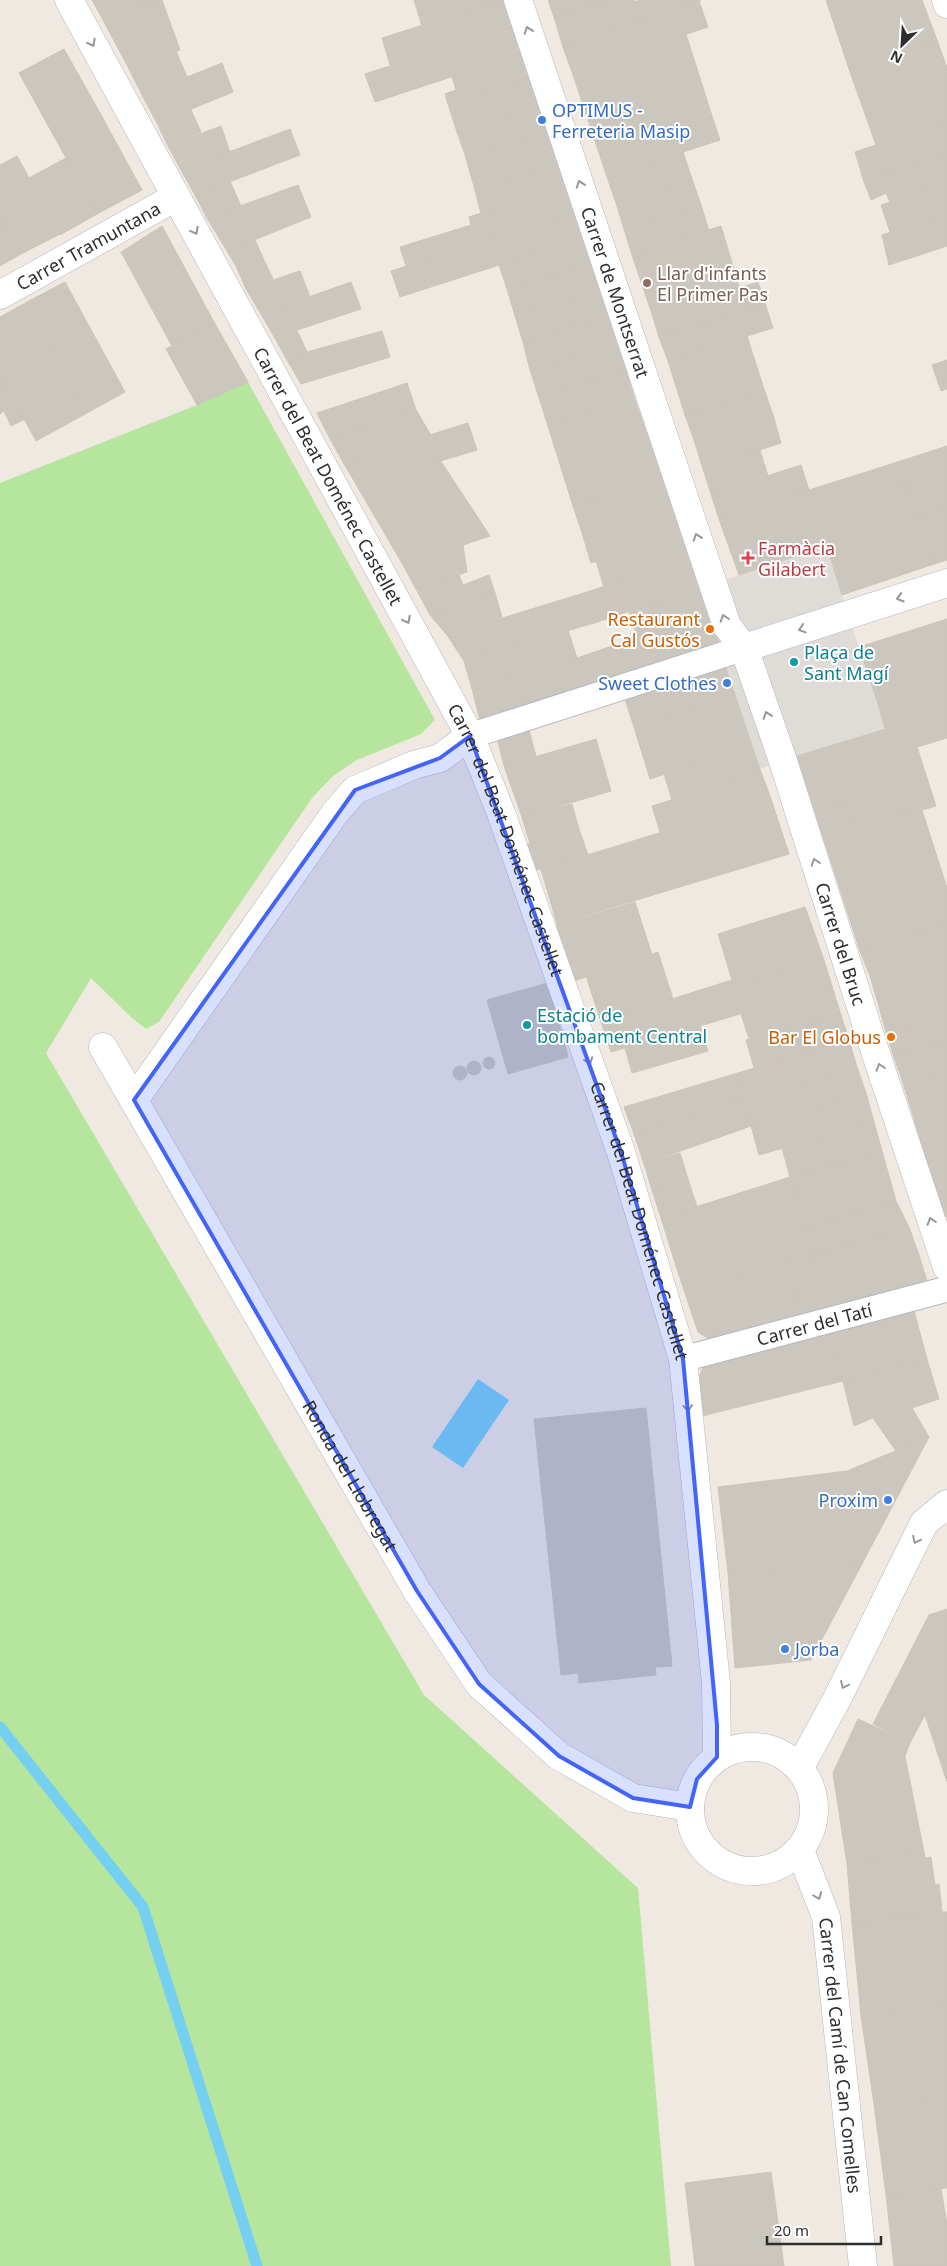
<svg xmlns="http://www.w3.org/2000/svg" width="947" height="2266" font-family="'Noto Sans',sans-serif">
  <style>
    .green { fill: #b6e59e }
    .plaza { fill: #dfdcd8 }
    .water { fill: #75cff0 }
    .lines { fill: none; stroke-linecap: round; stroke-linejoin: round }
    .stream { stroke: #75cff0; stroke-width: 11 }
    .building { fill: #cbc7bf; stroke: #cbc5ba }
    .pedestrian-casing { stroke: #b4b7c1; stroke-width: 27 }
    .minor-casing { stroke: #b4b7c1; stroke-width: 29 }
    .pedestrian { stroke: #fff; stroke-width: 25 }
    .minor { stroke: #fff; stroke-width: 28 }
    .oneway { stroke: #969696 }
    .marked { fill: #4264fb; fill-opacity: 0.2; stroke: #4264fb; stroke-width: 4; stroke-linejoin: round }
    .shop-dot { fill: #3f7fe0; stroke: #fff; stroke-width: 2 }
    .education-dot { fill: #8d6e63; stroke: #fff; stroke-width: 2 }
    .health-dot { fill: #e0444e; stroke: #fff; stroke-width: 2 }
    .food-dot { fill: #e8710a; stroke: #fff; stroke-width: 2 }
    .culture-dot { fill: #0f9aa8; stroke: #fff; stroke-width: 2 }
    .labels { text-anchor: middle; dominant-baseline: central; stroke-width: 4; stroke-linejoin: round; paint-order: stroke }
    .shop-label { font-size: 18px; fill: #366cbe; stroke: #fff; text-anchor: start }
    .street-label { font-size: 18px; fill: #2e2e2e; stroke: #fff }
    .education-label { font-size: 18px; fill: #785e54; stroke: #fff; text-anchor: start }
    .health-label { font-size: 18px; fill: #be3a42; stroke: #fff; text-anchor: start }
    .food-label { font-size: 18px; fill: #c56008; stroke: #fff; text-anchor: end }
    .culture-label { font-size: 18px; fill: #0d838f; stroke: #fff; text-anchor: start }
  </style>
  <rect width="100%" height="100%" fill="#efe9e1"/>
  <path class="green" d="M 248,382 L 435,720 L 421,734 L 357,760 L 333,776 L 312,798 L 159,1022 L 146,1029 L 132,1018 L 91,978 L 46,1053 L 424,1695 L 638,1888 L 671,2266 L 0,2266 L 0,483 L 197,405 Z"/>
  <path class="plaza" d="M 826,546 L 885,728 L 759,769 L 701,588 Z"/>
  <path class="water" d="M 478,1379 L 509,1400 L 463,1468 L 432,1447 Z"/>
  <g class="lines">
    <path class="stream" d="M 0,1727 L 143,1907 L 257,2266"/>
  </g>
  <g class="building">
    <path d="M 92,0 L 162,0 L 103,20 Z"/>
    <path d="M 162,0 L 180,50 L 128,67 L 103,20 Z"/>
    <path d="M 414,0 L 502,0 L 422,26 Z"/>
    <path d="M 502,0 L 508,0 L 516,25 L 390,65 L 382,38 Z"/>
    <path d="M 548,0 L 607,0 L 554,17 Z"/>
    <path d="M 607,0 L 634,0 L 634,2 L 640,0 L 701,0 L 563,47 L 554,17 Z"/>
    <path d="M 826,0 L 922,0 L 937,40 L 849,69 Z"/>
    <path d="M 699,1 L 708,27 L 572,72 L 563,47 Z"/>
    <path d="M 516,25 L 524,53 L 375,102 L 365,74 Z"/>
    <path d="M 686,34 L 712,116 L 599,153 L 572,72 Z"/>
    <path d="M 937,40 L 947,68 L 947,121 L 876,145 L 849,69 Z"/>
    <path d="M 64,49 L 100,113 L 55,138 L 19,73 Z"/>
    <path d="M 176,51 L 187,77 L 142,95 L 128,67 Z"/>
    <path d="M 524,53 L 531,77 L 448,104 L 445,94 L 456,90 L 452,77 Z"/>
    <path d="M 222,63 L 233,92 L 157,123 L 142,95 Z"/>
    <path d="M 531,77 L 541,104 L 457,132 L 448,104 Z"/>
    <path d="M 541,104 L 550,132 L 466,158 L 457,132 Z"/>
    <path d="M 190,108 L 201,132 L 168,146 L 157,123 Z"/>
    <path d="M 100,113 L 142,190 L 97,214 L 55,138 Z"/>
    <path d="M 712,116 L 720,140 L 607,177 L 599,153 Z"/>
    <path d="M 947,121 L 947,152 L 863,179 L 855,152 Z"/>
    <path d="M 221,126 L 230,152 L 181,170 L 168,146 Z"/>
    <path d="M 290,129 L 300,155 L 195,195 L 181,170 Z"/>
    <path d="M 550,132 L 559,161 L 475,190 L 466,158 Z"/>
    <path d="M 683,152 L 692,179 L 616,203 L 607,177 Z"/>
    <path d="M 947,152 L 947,182 L 890,202 L 886,193 L 871,200 L 863,179 Z"/>
    <path d="M 17,156 L 60,234 L 21,254 L 0,214 L 0,165 Z"/>
    <path d="M 66,158 L 97,214 L 60,235 L 29,178 Z"/>
    <path d="M 559,161 L 566,186 L 481,214 L 475,190 Z"/>
    <path d="M 692,179 L 701,205 L 624,229 L 616,203 Z"/>
    <path d="M 230,181 L 241,206 L 207,218 L 195,195 Z"/>
    <path d="M 947,182 L 947,214 L 890,232 L 881,205 Z"/>
    <path d="M 298,185 L 311,217 L 227,251 L 207,218 Z"/>
    <path d="M 566,186 L 575,212 L 406,266 L 400,247 L 471,225 L 469,217 Z"/>
    <path d="M 701,205 L 709,231 L 632,255 L 624,229 Z"/>
    <path d="M 575,212 L 583,238 L 400,297 L 391,271 Z"/>
    <path d="M 0,214 L 21,254 L 0,266 Z"/>
    <path d="M 947,214 L 947,246 L 889,265 L 882,235 Z"/>
    <path d="M 162,226 L 214,322 L 172,346 L 121,252 Z"/>
    <path d="M 721,226 L 738,283 L 651,311 L 632,255 Z"/>
    <path d="M 583,238 L 591,263 L 507,289 L 499,265 Z"/>
    <path d="M 255,240 L 263,258 L 237,268 L 227,251 Z"/>
    <path d="M 263,258 L 273,279 L 246,289 L 237,268 Z"/>
    <path d="M 591,263 L 600,289 L 515,316 L 507,289 Z"/>
    <path d="M 300,271 L 310,297 L 261,314 L 246,289 Z"/>
    <path d="M 65,282 L 125,392 L 87,413 L 27,302 Z"/>
    <path d="M 351,282 L 361,309 L 297,330 L 276,340 L 261,314 Z"/>
    <path d="M 758,282 L 765,303 L 659,337 L 651,311 L 738,283 L 740,288 Z"/>
    <path d="M 600,289 L 609,315 L 523,342 L 515,316 Z"/>
    <path d="M 27,302 L 87,413 L 36,441 L 0,374 L 0,317 Z"/>
    <path d="M 765,303 L 773,328 L 668,361 L 659,337 Z"/>
    <path d="M 609,315 L 617,343 L 530,370 L 523,342 Z"/>
    <path d="M 214,322 L 248,382 L 197,405 L 166,349 Z"/>
    <path d="M 297,330 L 307,352 L 287,360 L 276,340 Z"/>
    <path d="M 382,331 L 390,357 L 301,384 L 287,360 L 307,352 Z"/>
    <path d="M 747,336 L 764,389 L 685,415 L 668,361 Z"/>
    <path d="M 617,343 L 626,370 L 539,398 L 530,370 Z"/>
    <path d="M 947,360 L 947,389 L 941,391 L 932,365 Z"/>
    <path d="M 626,370 L 635,400 L 548,426 L 539,398 Z"/>
    <path d="M 0,374 L 25,419 L 11,426 L 4,411 L 0,414 Z"/>
    <path d="M 407,383 L 416,410 L 330,439 L 317,413 Z"/>
    <path d="M 764,389 L 773,415 L 694,440 L 685,415 Z"/>
    <path d="M 635,400 L 662,476 L 573,506 L 548,426 Z"/>
    <path d="M 416,410 L 431,435 L 343,462 L 330,439 Z"/>
    <path d="M 773,415 L 781,443 L 703,469 L 694,440 Z"/>
    <path d="M 468,423 L 477,450 L 357,486 L 343,462 Z"/>
    <path d="M 947,446 L 947,507 L 918,516 L 906,481 L 892,485 L 885,466 Z"/>
    <path d="M 760,450 L 768,476 L 711,494 L 703,469 Z"/>
    <path d="M 440,460 L 490,536 L 403,565 L 357,486 Z"/>
    <path d="M 801,465 L 809,490 L 719,519 L 711,494 Z"/>
    <path d="M 885,466 L 892,485 L 906,481 L 934,564 L 842,595 L 809,490 Z"/>
    <path d="M 662,476 L 673,505 L 582,533 L 573,506 Z"/>
    <path d="M 809,490 L 826,546 L 739,575 L 719,519 Z"/>
    <path d="M 673,505 L 683,534 L 591,563 L 582,533 Z"/>
    <path d="M 947,507 L 947,560 L 934,564 L 918,516 Z"/>
    <path d="M 683,534 L 690,558 L 604,587 L 596,561 Z"/>
    <path d="M 463,545 L 467,572 L 416,589 L 403,565 Z"/>
    <path d="M 690,558 L 701,588 L 594,623 L 584,593 Z"/>
    <path d="M 459,575 L 463,585 L 489,575 L 495,593 L 430,615 L 416,589 Z"/>
    <path d="M 701,588 L 709,613 L 638,638 L 629,612 Z"/>
    <path d="M 495,593 L 502,617 L 447,635 L 430,615 Z"/>
    <path d="M 584,593 L 594,623 L 464,661 L 447,635 Z"/>
    <path d="M 709,613 L 719,642 L 480,720 L 472,689 L 577,658 Z"/>
    <path d="M 947,619 L 947,680 L 877,701 L 859,647 Z"/>
    <path d="M 568,630 L 577,658 L 472,689 L 464,661 Z"/>
    <path d="M 726,668 L 735,695 L 634,727 L 625,699 Z"/>
    <path d="M 947,680 L 947,710 L 885,728 L 877,701 Z"/>
    <path d="M 735,695 L 752,746 L 650,779 L 634,727 Z"/>
    <path d="M 947,710 L 947,738 L 917,747 L 936,806 L 922,810 L 921,807 L 854,829 L 845,799 L 814,809 L 797,756 Z"/>
    <path d="M 528,727 L 536,756 L 504,766 L 497,738 Z"/>
    <path d="M 596,739 L 611,791 L 522,817 L 504,766 Z"/>
    <path d="M 752,746 L 761,772 L 672,800 L 664,774 Z"/>
    <path d="M 761,772 L 771,799 L 660,832 L 652,806 Z"/>
    <path d="M 771,799 L 789,854 L 557,924 L 541,869 Z"/>
    <path d="M 845,799 L 854,829 L 921,807 L 947,888 L 947,924 L 860,951 L 814,809 Z"/>
    <path d="M 572,804 L 579,829 L 530,844 L 522,817 Z"/>
    <path d="M 579,829 L 588,855 L 533,871 L 525,845 Z"/>
    <path d="M 635,902 L 652,955 L 568,983 L 550,927 Z"/>
    <path d="M 805,907 L 814,932 L 726,960 L 718,934 Z"/>
    <path d="M 947,924 L 947,953 L 870,976 L 860,951 Z"/>
    <path d="M 814,932 L 824,960 L 734,987 L 726,960 Z"/>
    <path d="M 658,952 L 673,999 L 601,1022 L 586,976 Z"/>
    <path d="M 947,953 L 947,983 L 878,1003 L 870,976 Z"/>
    <path d="M 824,960 L 832,986 L 710,1023 L 700,990 L 732,980 L 734,987 Z"/>
    <path d="M 548,983 L 568,1057 L 508,1074 L 487,1000 Z"/>
    <path d="M 947,983 L 947,1014 L 886,1032 L 878,1003 Z"/>
    <path d="M 832,986 L 840,1012 L 749,1039 L 741,1014 Z"/>
    <path d="M 700,990 L 710,1023 L 611,1052 L 601,1022 Z"/>
    <path d="M 840,1012 L 849,1040 L 754,1068 L 746,1040 Z"/>
    <path d="M 947,1014 L 947,1042 L 894,1057 L 886,1032 Z"/>
    <path d="M 700,1025 L 708,1051 L 632,1073 L 625,1048 Z"/>
    <path d="M 849,1040 L 857,1067 L 734,1103 L 729,1087 L 744,1083 L 741,1072 Z"/>
    <path d="M 947,1042 L 947,1070 L 903,1083 L 894,1057 Z"/>
    <circle cx="489" cy="1063" r="6"/>
    <circle cx="474" cy="1068" r="7"/>
    <circle cx="460" cy="1073" r="7"/>
    <path d="M 857,1067 L 866,1093 L 751,1126 L 743,1100 Z"/>
    <path d="M 947,1070 L 947,1099 L 911,1109 L 903,1083 Z"/>
    <path d="M 741,1072 L 744,1083 L 729,1087 L 734,1103 L 634,1134 L 624,1107 Z"/>
    <path d="M 866,1093 L 874,1122 L 759,1155 L 751,1126 Z"/>
    <path d="M 947,1099 L 947,1156 L 927,1162 L 911,1109 Z"/>
    <path d="M 743,1100 L 751,1126 L 644,1164 L 634,1134 Z"/>
    <path d="M 874,1122 L 882,1151 L 790,1177 L 782,1148 Z"/>
    <path d="M 882,1151 L 896,1201 L 807,1227 L 790,1177 Z"/>
    <path d="M 680,1153 L 688,1179 L 652,1190 L 644,1164 Z"/>
    <path d="M 947,1156 L 947,1188 L 937,1191 L 927,1162 Z"/>
    <path d="M 790,1177 L 807,1227 L 676,1266 L 661,1218 Z"/>
    <path d="M 688,1179 L 697,1207 L 661,1218 L 652,1190 Z"/>
    <path d="M 947,1188 L 947,1216 L 945,1217 L 937,1191 Z"/>
    <path d="M 896,1201 L 909,1227 L 813,1254 L 807,1227 Z"/>
    <path d="M 807,1227 L 813,1254 L 685,1293 L 676,1266 Z"/>
    <path d="M 909,1227 L 919,1255 L 794,1290 L 790,1275 L 816,1267 L 813,1254 Z"/>
    <path d="M 813,1254 L 816,1267 L 790,1275 L 802,1319 L 713,1342 L 698,1332 L 685,1293 Z"/>
    <path d="M 919,1255 L 928,1284 L 802,1319 L 794,1290 Z"/>
    <path d="M 914,1311 L 927,1359 L 843,1381 L 830,1333 Z"/>
    <path d="M 830,1333 L 843,1381 L 702,1416 L 695,1388 L 704,1364 Z"/>
    <path d="M 927,1359 L 939,1399 L 912,1408 L 929,1437 L 896,1451 L 873,1418 L 854,1426 L 843,1381 Z"/>
    <path d="M 646,1408 L 672,1666 L 655,1667 L 656,1675 L 579,1683 L 578,1673 L 561,1675 L 534,1419 Z"/>
    <path d="M 929,1437 L 864,1560 L 728,1573 L 718,1487 L 847,1471 Z"/>
    <path d="M 864,1560 L 811,1660 L 735,1668 L 728,1573 Z"/>
    <path d="M 947,1609 L 947,1708 L 925,1715 L 910,1743 L 873,1724 L 929,1615 Z"/>
    <path d="M 947,1708 L 947,1782 L 925,1715 Z"/>
    <path d="M 858,1719 L 910,1743 L 905,1756 L 924,1852 L 847,1864 L 833,1773 Z"/>
    <path d="M 924,1852 L 925,1858 L 931,1857 L 935,1885 L 939,1884 L 942,1912 L 852,1923 L 847,1864 Z"/>
    <path d="M 942,1912 L 947,1912 L 947,2006 L 861,2016 L 852,1923 Z"/>
    <path d="M 947,2006 L 947,2095 L 874,2104 L 861,2016 Z"/>
    <path d="M 947,2095 L 947,2188 L 886,2195 L 874,2104 Z"/>
    <path d="M 771,2172 L 784,2266 L 695,2266 L 685,2183 Z"/>
    <path d="M 941,2189 L 947,2224 L 947,2266 L 894,2266 L 886,2195 Z"/>
  </g>
  <g class="lines">
    <g class="pedestrian-casing">
      <g id="pedestrian">
        <path d="M 470,736 L 744,648"/>
        <path id="s1" d="M 683,1359 L 947,1289"/>
      </g>
    </g>
    <g class="minor-casing">
      <g id="minor">
        <path id="s2" d="M 69,0 L 470,736 L 501,813 L 621,1152 L 683,1359 L 716,1683 L 717,1757"/>
        <path id="s3" d="M 518,0 L 727,626 L 744,648 L 783,761 L 872,1042 L 947,1267"/>
        <path d="M 946,0 L 947,4"/>
        <path id="s4" d="M 0,295 L 176,197"/>
        <path d="M 744,648 L 947,583"/>
        <path id="s5" d="M 103,1047 L 417,1591 L 479,1684 L 559,1756 L 633,1798 L 690,1807"/>
        <path d="M 134,1100 L 335,813 L 355,790 L 414,765 L 440,758 L 470,736"/>
        <circle cx="752" cy="1809" r="62"/>
        <path d="M 800,1767 L 838,1697 L 924,1523 L 947,1504"/>
        <path id="s6" d="M 800,1850 L 826,1917 L 863,2266"/>
      </g>
    </g>
    <use href="#pedestrian" class="pedestrian"/>
    <use href="#minor" class="minor"/>
  </g>
  <defs><path id="oneway-chevron" d="M-2-3.5L2.5 0L-2 3.5" fill="none" stroke-width="1.6" stroke-linecap="round" stroke-linejoin="round" transform="scale(1.25)"/></defs>
  <g class="oneway">
    <use href="#oneway-chevron" transform="translate(528 30) rotate(-109)"/>
    <use href="#oneway-chevron" transform="translate(92 43) rotate(61)"/>
    <use href="#oneway-chevron" transform="translate(580 184) rotate(-109)"/>
    <use href="#oneway-chevron" transform="translate(195 231) rotate(61)"/>
    <use href="#oneway-chevron" transform="translate(697 537) rotate(-109)"/>
    <use href="#oneway-chevron" transform="translate(900 598) rotate(163)"/>
    <use href="#oneway-chevron" transform="translate(724 618) rotate(-108)"/>
    <use href="#oneway-chevron" transform="translate(407 620) rotate(62)"/>
    <use href="#oneway-chevron" transform="translate(802 629) rotate(162)"/>
    <use href="#oneway-chevron" transform="translate(767 715) rotate(-109)"/>
    <use href="#oneway-chevron" transform="translate(815 862) rotate(-108)"/>
    <use href="#oneway-chevron" transform="translate(589 1061) rotate(70)"/>
    <use href="#oneway-chevron" transform="translate(880 1067) rotate(-108)"/>
    <use href="#oneway-chevron" transform="translate(931 1221) rotate(-108)"/>
    <use href="#oneway-chevron" transform="translate(688 1408) rotate(84)"/>
    <use href="#oneway-chevron" transform="translate(916 1540) rotate(116)"/>
    <use href="#oneway-chevron" transform="translate(844 1685) rotate(116)"/>
    <use href="#oneway-chevron" transform="translate(818 1896) rotate(69)"/>
  </g>
  <path class="marked" d="M 470,736 L 621,1152 L 683,1359 L 717,1725 L 717,1757 L 697,1779 L 690,1807 L 633,1798 L 559,1756 L 479,1684 L 417,1591 L 134,1100 L 355,790 L 440,758 Z"/>
  <g class="shop-dot">
    <circle cx="542" cy="120" r="5"/>
    <circle cx="727" cy="683" r="5"/>
    <circle cx="888" cy="1500" r="5"/>
    <circle cx="785" cy="1649" r="5"/>
  </g>
  <circle class="education-dot" cx="647" cy="283" r="5"/>
  <path class="health-dot" d="M745.5 550.5h5v5h5v5h-5v5h-5v-5h-5v-5h5z"/>
  <g class="food-dot">
    <circle cx="710" cy="629" r="5"/>
    <circle cx="891" cy="1037" r="5"/>
  </g>
  <g class="culture-dot">
    <circle cx="794" cy="662" r="5"/>
    <circle cx="527" cy="1025" r="5"/>
  </g>
  <g class="labels">
    <g class="shop-label">
      <text x="552" y="110">OPTIMUS -<tspan x="552" dy="21">Ferreteria Masip</tspan></text>
      <text x="717" y="683" text-anchor="end">Sweet Clothes</text>
      <text x="878" y="1500" text-anchor="end">Proxim</text>
      <text x="795" y="1649">Jorba</text>
    </g>
    <g class="street-label">
      <text stroke="none"><textPath href="#s4" startOffset="101">Carrer Tramuntana</textPath></text>
      <text stroke="none"><textPath href="#s3" startOffset="308">Carrer de Montserrat</textPath></text>
      <text stroke="none"><textPath href="#s2" startOffset="542">Carrer del Beat Doménec Castellet</textPath></text>
      <text stroke="none"><textPath href="#s2" startOffset="948">Carrer del Beat Doménec Castellet</textPath></text>
      <text stroke="none"><textPath href="#s3" startOffset="999">Carrer del Bruc</textPath></text>
      <text stroke="none"><textPath href="#s2" startOffset="1352">Carrer del Beat Doménec Castellet</textPath></text>
      <text stroke="none"><textPath href="#s1" startOffset="136">Carrer del Tatí</textPath></text>
      <text stroke="none"><textPath href="#s5" startOffset="495">Ronda del Llobregat</textPath></text>
      <text stroke="none"><textPath href="#s6" startOffset="211">Carrer del Camí de Can Comelles</textPath></text>
    </g>
    <g class="education-label">
      <text x="657" y="273">Llar d'infants<tspan x="657" dy="21">El Primer Pas</tspan></text>
    </g>
    <g class="health-label">
      <text x="758" y="548">Farmàcia<tspan x="758" dy="21">Gilabert</tspan></text>
    </g>
    <g class="food-label">
      <text x="700" y="619">Restaurant<tspan x="700" dy="21">Cal Gustós</tspan></text>
      <text x="881" y="1037">Bar El Globus</text>
    </g>
    <g class="culture-label">
      <text x="804" y="652">Plaça de<tspan x="804" dy="21">Sant Magí</tspan></text>
      <text x="537" y="1015">Estació de<tspan x="537" dy="21">bombament Central</tspan></text>
    </g>
  </g>
  <g transform="translate(902 45) rotate(205)" stroke="#ffffff" stroke-width="4" paint-order="stroke">
  <path d="M0-4L9 19L0 12L-9 19Z" fill="#2e2e2e"/>
  <text y="-8" font-size="14" font-weight="bold" text-anchor="middle" fill="#2e2e2e">N</text>
  </g>
  <path d="M767 2236v8h114v-8" fill="none" stroke="#2e2e2e" stroke-width="2.5"/>
  <text x="774" y="2236" font-size="15" fill="#2e2e2e" stroke="#ffffff" stroke-width="4" paint-order="stroke">20 m</text>
</svg>
